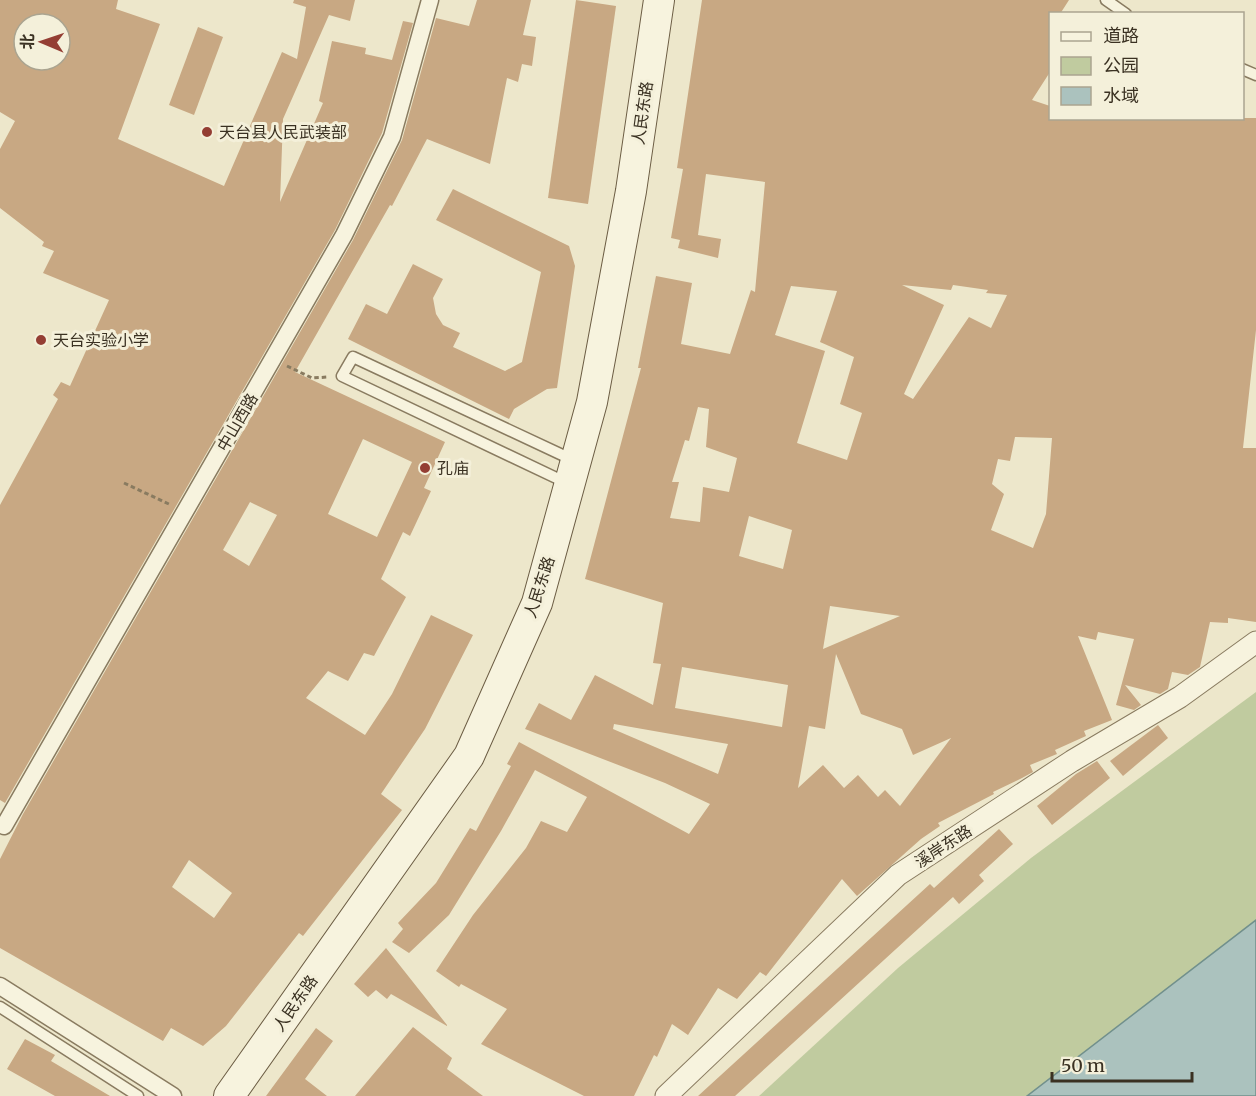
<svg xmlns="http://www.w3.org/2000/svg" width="1256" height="1096" font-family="Merriweather,'Noto Sans SC',serif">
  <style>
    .green { fill: #c0cb9f }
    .water { fill: #abc2be; stroke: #71908c; stroke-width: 1.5 }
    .building { fill: #c8a883; fill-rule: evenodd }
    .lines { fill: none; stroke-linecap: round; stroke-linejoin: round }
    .service-casing { stroke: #897b60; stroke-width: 13 }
    .pedestrian-casing { stroke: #897b60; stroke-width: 19 }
    .minor-casing { stroke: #897b60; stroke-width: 23 }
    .secondary-casing { stroke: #6b5c43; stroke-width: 32 }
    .path { stroke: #897b60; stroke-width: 3; stroke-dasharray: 4.5 3; stroke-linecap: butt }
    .service { stroke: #f7f3de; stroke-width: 10 }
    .pedestrian { stroke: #f7f3de; stroke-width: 16 }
    .minor { stroke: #f7f3de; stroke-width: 21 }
    .secondary { stroke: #f7f3de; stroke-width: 30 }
    .poi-dot { fill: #943e33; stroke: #f4f0da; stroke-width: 2 }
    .labels { text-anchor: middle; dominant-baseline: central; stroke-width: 6; stroke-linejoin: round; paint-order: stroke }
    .street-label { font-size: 16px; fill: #3a3122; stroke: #f4f0da }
    .poi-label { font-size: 16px; fill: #3a3122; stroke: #f4f0da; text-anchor: start }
  </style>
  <rect width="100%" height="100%" fill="#ede7cb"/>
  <path class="green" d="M 1256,692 L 1256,920 L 1027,1096 L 759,1096 L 898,968 L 1031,858 Z"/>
  <path class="water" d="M 1256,920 L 1256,1096 L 1027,1096 Z"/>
  <g class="building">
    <path d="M 0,0 L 118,0 L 116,9 L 160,24 L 118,139 L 224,186 L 282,52 L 297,59 L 306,7 L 293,3 L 294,0 L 355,0 L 350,21 L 329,15 L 283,119 L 280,202 L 323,103 L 319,101 L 332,41 L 366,48 L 365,54 L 392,60 L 403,21 L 413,23 L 382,133 L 335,230 L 5,803 L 0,800 L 0,505 L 58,399 L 53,395 L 61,382 L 70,386 L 109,300 L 43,273 L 54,251 L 42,246 L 44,242 L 0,208 L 0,149 L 15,121 L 0,112 ZM 24,24 L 60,24 L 60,60 L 24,60 Z"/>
    <path d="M 477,0 L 531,0 L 523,35 L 536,37 L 532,66 L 522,64 L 518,82 L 507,78 L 490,164 L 427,139 L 392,206 L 390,205 L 295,372 L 445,442 L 424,488 L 431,491 L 410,536 L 403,532 L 381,579 L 406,597 L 374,656 L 364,653 L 348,681 L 328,671 L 306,698 L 365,735 L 392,694 L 431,615 L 473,635 L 425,729 L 381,794 L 402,810 L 303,936 L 299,933 L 226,1026 L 203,1046 L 171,1028 L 163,1041 L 0,948 L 0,859 L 23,814 L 353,240 L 402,140 L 436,18 L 469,26 ZM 363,439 L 412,462 L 377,537 L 328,514 ZM 250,502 L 277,515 L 249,566 L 223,550 ZM 189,860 L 232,893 L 214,918 L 172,887 Z"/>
    <path d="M 576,0 L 616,6 L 588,204 L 548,198 Z"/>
    <path d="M 702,0 L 1069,0 L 1060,14 L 1050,14 L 1050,72 L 1032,100 L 1050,106 L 1050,118 L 1256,118 L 1256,330 L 1243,448 L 1256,448 L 1256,622 L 1228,618 L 1228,623 L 1210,622 L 1200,667 L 1188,675 L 1172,672 L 1168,689 L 1160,694 L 1125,685 L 1141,705 L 1134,710 L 1116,705 L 1134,639 L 1098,632 L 1096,640 L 1078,636 L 1112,720 L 1084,731 L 1086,736 L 1055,750 L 1057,754 L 1030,765 L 1033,772 L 1022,778 L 993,792 L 994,794 L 938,823 L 940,826 L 921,839 L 857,896 L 842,879 L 766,976 L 760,972 L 737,999 L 718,988 L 688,1035 L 672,1024 L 657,1057 L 654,1055 L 634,1096 L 584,1096 L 481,1044 L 507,1009 L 461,984 L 459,987 L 436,971 L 473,915 L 526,848 L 541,821 L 567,832 L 587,797 L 535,770 L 501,831 L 449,915 L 409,953 L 392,942 L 403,929 L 398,923 L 436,883 L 470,828 L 476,831 L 511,766 L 507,764 L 519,742 L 689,834 L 710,804 L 665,783 L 525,729 L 539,703 L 571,720 L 595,675 L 653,705 L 661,664 L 653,663 L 663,603 L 585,579 L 641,368 L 638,368 L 656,276 L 692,283 L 681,344 L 730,354 L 751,290 L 755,292 L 765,182 L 706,174 L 698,235 L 721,239 L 718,258 L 678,248 L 680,240 L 671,238 L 683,169 L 677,168 ZM 902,285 L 951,290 L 953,285 L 988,290 L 986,293 L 1007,295 L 991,328 L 969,317 L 913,399 L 904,394 L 944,305 ZM 791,286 L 837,291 L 820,342 L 854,357 L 840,404 L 862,413 L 847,460 L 797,443 L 825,351 L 775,335 ZM 698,407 L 709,409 L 706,447 L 737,458 L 729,492 L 703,487 L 700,522 L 670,518 L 679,482 L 672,482 L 685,440 L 689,441 ZM 1015,437 L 1052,438 L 1046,514 L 1033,548 L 991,530 L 1004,494 L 992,484 L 998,459 L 1010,461 ZM 749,516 L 792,530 L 783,569 L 739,556 ZM 830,606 L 900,616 L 823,649 ZM 836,654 L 861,714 L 902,729 L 913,755 L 951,738 L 900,806 L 885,790 L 878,797 L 858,775 L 844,788 L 823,765 L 798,788 L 809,726 L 825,729 ZM 682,667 L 788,685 L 782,727 L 675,708 ZM 614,724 L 728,744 L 718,774 L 613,729 Z"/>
    <path d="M 198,27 L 223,37 L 194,115 L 169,105 Z"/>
    <path d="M 453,189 L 569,246 L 575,266 L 557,388 L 547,389 L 514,409 L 509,419 L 348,339 L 366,304 L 387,314 L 413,264 L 443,279 L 433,298 L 436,314 L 443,325 L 460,333 L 453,347 L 505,371 L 522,362 L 541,272 L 436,220 Z"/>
    <path d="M 1158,725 L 1168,738 L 1123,776 L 1110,761 Z"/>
    <path d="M 1097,761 L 1110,778 L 1052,825 L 1037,806 L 1076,774 Z"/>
    <path d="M 999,829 L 1013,844 L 979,875 L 984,881 L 959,904 L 953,897 L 735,1096 L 698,1096 L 930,884 L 934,888 Z"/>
    <path d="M 386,948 L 447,1025 L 447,1026 L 391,994 L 387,999 L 376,990 L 368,997 L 354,984 Z"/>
    <path d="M 413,1027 L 452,1058 L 447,1069 L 483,1096 L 355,1096 Z"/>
    <path d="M 316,1028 L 333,1041 L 305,1079 L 327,1096 L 266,1096 Z"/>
    <path d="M 25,1039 L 55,1055 L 51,1061 L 110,1096 L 55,1096 L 7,1069 Z"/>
  </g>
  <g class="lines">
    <g class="service-casing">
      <g id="service">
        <path d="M 1106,0 L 1126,14"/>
        <path d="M 1242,69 L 1256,75"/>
        <path d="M 569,484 L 342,376 L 353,357 L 573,460"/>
        <path d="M 0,1007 L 138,1096"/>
      </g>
    </g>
    <g class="pedestrian-casing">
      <g id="pedestrian">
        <path d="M 4,826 L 344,235 L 392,137 L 430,0"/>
        <path d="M 0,986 L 173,1096"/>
      </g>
    </g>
    <g class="minor-casing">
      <path id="minor" d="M 666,1096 L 898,875 L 1072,761 L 1180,697 L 1256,642"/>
    </g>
    <g class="secondary-casing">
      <path id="secondary" d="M 229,1096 L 469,756 L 537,603 L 592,402 L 631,191 L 659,0"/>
    </g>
    <g class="path">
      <path d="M 287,366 L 312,378 L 328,377"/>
      <path d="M 124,483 L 171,505"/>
    </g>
    <use href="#service" class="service"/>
    <use href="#pedestrian" class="pedestrian"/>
    <use href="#minor" class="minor"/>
    <use href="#secondary" class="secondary"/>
  </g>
  <g class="poi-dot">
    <circle cx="207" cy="132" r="6"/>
    <circle cx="41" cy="340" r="6"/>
    <circle cx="425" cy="468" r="6"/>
  </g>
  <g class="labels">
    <g class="street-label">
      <text transform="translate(642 113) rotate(-82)">人民东路</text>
      <text transform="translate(237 422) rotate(-60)">中山西路</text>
      <text transform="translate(539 587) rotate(-72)">人民东路</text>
      <text transform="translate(943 846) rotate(-33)">溪岸东路</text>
      <text transform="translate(295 1003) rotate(-55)">人民东路</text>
    </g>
    <g class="poi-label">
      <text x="219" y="132">天台县人民武装部</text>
      <text x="53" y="340">天台实验小学</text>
      <text x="437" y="468">孔庙</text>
    </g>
  </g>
  <rect x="1049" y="12" width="195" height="108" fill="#f4f0da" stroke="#aaa490" stroke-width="1.5"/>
  <rect x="1061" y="32" width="30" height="9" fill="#f7f3de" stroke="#aaa490" stroke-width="1.5"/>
  <text x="1103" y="42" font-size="18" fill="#3a3122">道路</text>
  <rect x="1061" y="57" width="30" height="18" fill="#c0cb9f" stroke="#aaa490" stroke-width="1.5"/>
  <text x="1103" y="72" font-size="18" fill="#3a3122">公园</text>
  <rect x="1061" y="87" width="30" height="18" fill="#abc2be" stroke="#aaa490" stroke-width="1.5"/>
  <text x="1103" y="102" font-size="18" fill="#3a3122">水域</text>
  <g transform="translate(42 42) rotate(272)"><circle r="28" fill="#f4f0da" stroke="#aaa490" stroke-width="1.5"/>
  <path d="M0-4.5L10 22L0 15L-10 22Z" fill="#943e33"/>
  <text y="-9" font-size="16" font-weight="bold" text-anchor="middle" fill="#3a3122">北</text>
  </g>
  <path d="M1052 1072v9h140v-9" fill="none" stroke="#3a3122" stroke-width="3"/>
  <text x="1061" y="1072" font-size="18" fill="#3a3122" stroke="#f4f0da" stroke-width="4.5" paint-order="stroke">50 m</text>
</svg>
